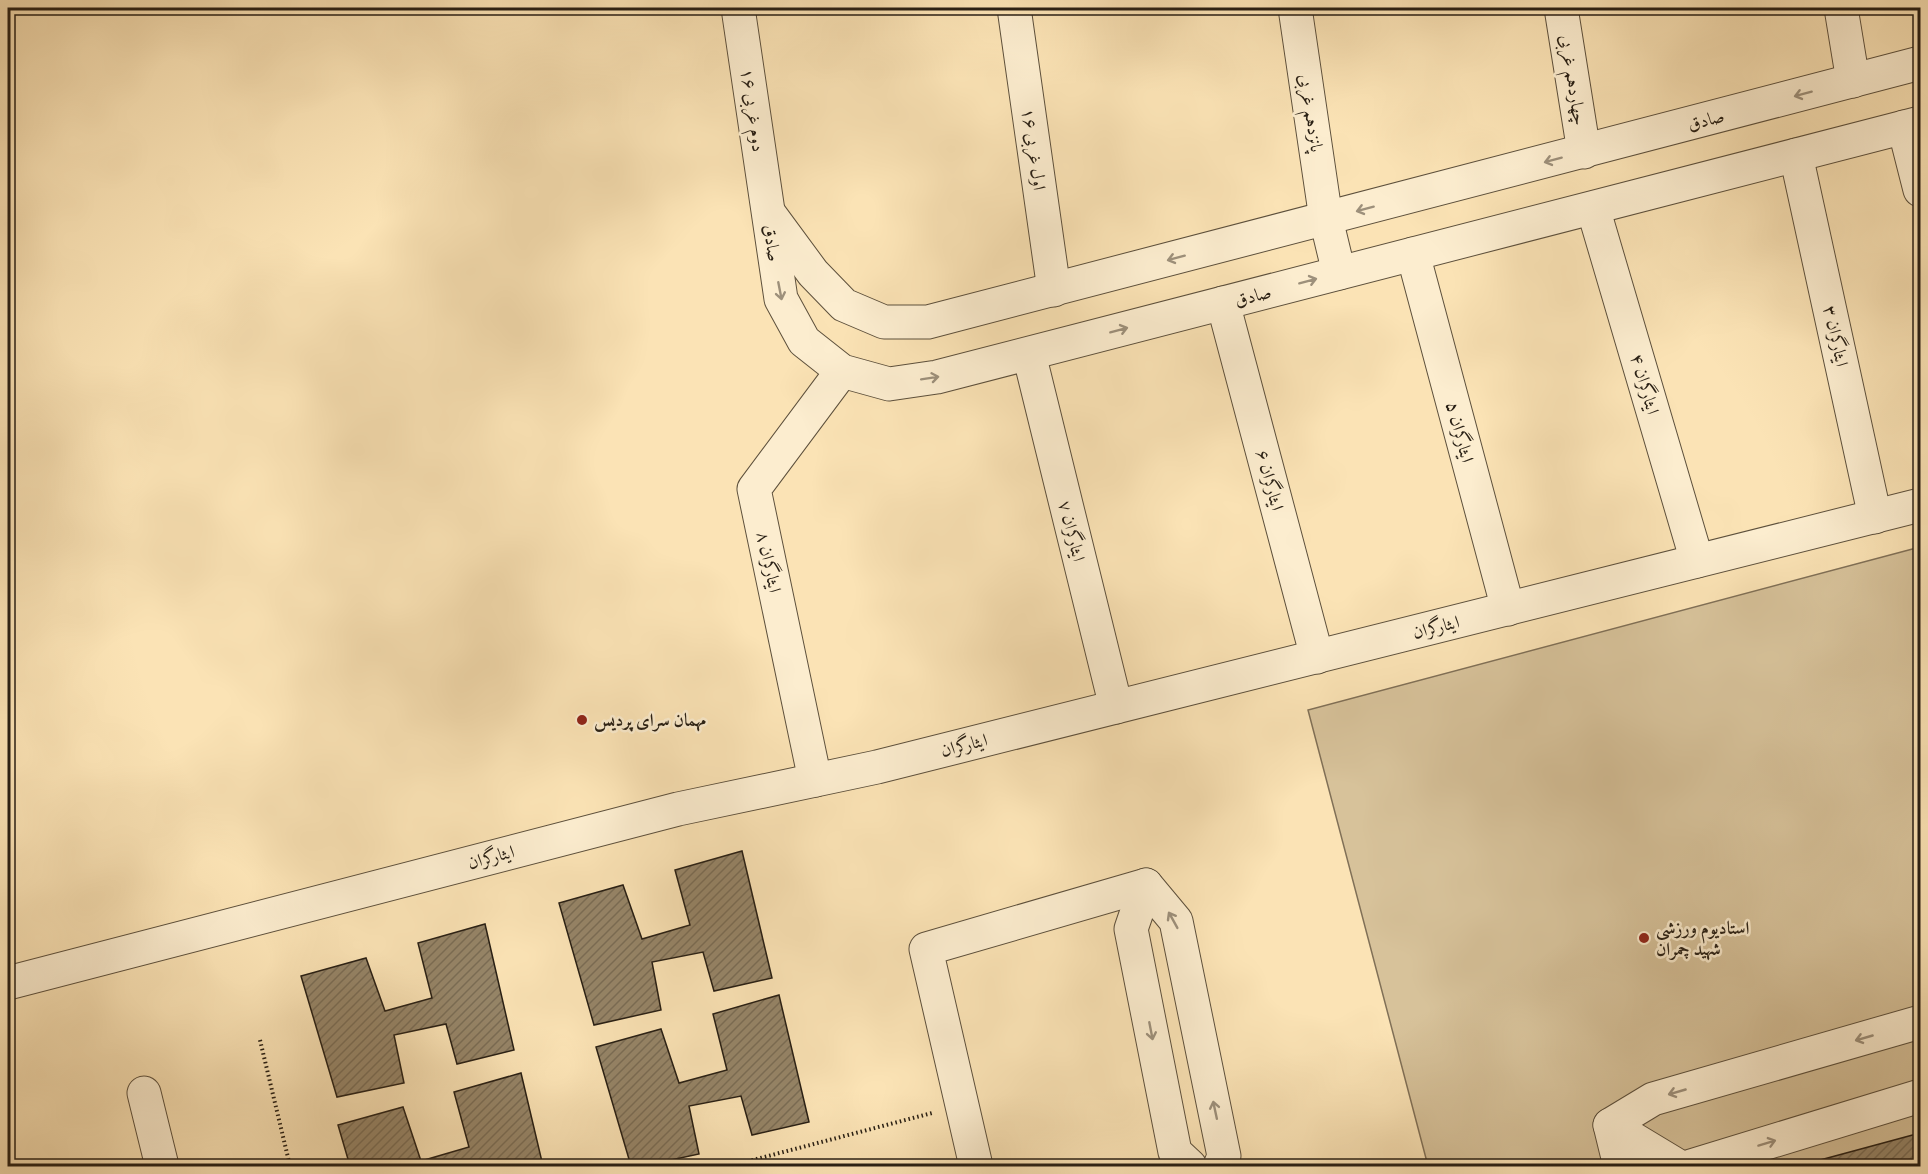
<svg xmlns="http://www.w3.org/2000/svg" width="1928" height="1174" font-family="'IM FELL Great Primer',Amiri,serif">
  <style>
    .green { fill: #d7c29a; stroke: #807057; stroke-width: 1.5 }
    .building { fill: url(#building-hatch); stroke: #281f14; stroke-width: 1.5 }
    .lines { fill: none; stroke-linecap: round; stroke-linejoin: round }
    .minor-casing { stroke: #5d503c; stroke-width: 35 }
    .tertiary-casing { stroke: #5d503c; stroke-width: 35 }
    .path { stroke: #281f14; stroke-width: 4; stroke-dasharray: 1.5 3; stroke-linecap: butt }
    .minor { stroke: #fcedcf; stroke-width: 33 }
    .tertiary { stroke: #fcedcf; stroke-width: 33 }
    .oneway { stroke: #9d907b }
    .poi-dot { fill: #8f2418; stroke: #fcedcf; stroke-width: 2 }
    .labels { text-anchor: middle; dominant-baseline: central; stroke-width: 5; stroke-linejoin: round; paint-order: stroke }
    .street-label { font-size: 18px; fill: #281f14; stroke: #fcedcf }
    .poi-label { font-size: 18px; font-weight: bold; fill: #281f14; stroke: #fcedcf; text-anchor: start }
  </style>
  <defs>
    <pattern id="building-hatch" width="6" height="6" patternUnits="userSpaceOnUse" patternTransform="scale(1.5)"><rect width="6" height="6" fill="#968568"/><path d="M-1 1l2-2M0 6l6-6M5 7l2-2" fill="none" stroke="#7a6c54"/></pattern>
  </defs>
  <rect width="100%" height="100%" fill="#fbe3b5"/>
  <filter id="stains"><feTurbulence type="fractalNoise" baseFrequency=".00333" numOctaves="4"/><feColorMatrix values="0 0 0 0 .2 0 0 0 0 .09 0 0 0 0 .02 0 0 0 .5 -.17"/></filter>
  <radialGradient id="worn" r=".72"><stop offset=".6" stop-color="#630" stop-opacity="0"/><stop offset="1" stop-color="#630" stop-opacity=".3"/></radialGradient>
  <path class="green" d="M 1920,547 L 1920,1166 L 1428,1166 L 1308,710 Z"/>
  <g class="building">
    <path d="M 742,851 L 772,978 L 714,991 L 703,952 L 652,962 L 661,1010 L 594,1025 L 559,903 L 623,885 L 642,939 L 690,925 L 675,870 Z"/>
    <path d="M 485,924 L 514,1050 L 457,1064 L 446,1024 L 394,1035 L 404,1083 L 337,1097 L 301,976 L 366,958 L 385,1011 L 432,998 L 418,943 Z"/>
    <path d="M 779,995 L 809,1122 L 752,1135 L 741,1096 L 689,1106 L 699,1154 L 643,1166 L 631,1166 L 596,1047 L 661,1029 L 679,1083 L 727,1070 L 713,1014 Z"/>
    <path d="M 521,1073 L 543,1166 L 350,1166 L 338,1125 L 403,1107 L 421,1161 L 469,1147 L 454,1092 Z"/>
    <path d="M 1920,1133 L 1920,1166 L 1798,1166 Z"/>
  </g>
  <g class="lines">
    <g class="minor-casing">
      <g id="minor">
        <path d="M 1014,8 L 1054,290"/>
        <path d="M 1295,8 L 1326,219"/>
        <path d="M 1561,8 L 1584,152"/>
        <path d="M 1841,8 L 1853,81"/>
        <path d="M 1904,127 L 1920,190"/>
        <path d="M 1796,155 L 1875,517"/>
        <path d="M 1593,208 L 1697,561"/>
        <path d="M 1413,254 L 1508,609"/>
        <path d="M 1223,303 L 1317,657"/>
        <path d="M 1029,354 L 1116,707"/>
        <path d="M 815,780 L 754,489 L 842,371"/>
        <path d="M 8,983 L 678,809 L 877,767 L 1920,505"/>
        <path d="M 144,1093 L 162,1166"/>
        <path d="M 1610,1125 L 1678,1166"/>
        <path d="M 976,1166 L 926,949 L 1146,885"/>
        <path d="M 1190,1166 L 1175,1152 L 1131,929 L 1146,885 L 1176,921 L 1224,1156 L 1220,1166"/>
        <path d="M 1620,1166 L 1610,1125 L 1653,1099 L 1920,1022"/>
        <path d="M 1691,1166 L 1920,1096"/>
      </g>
    </g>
    <g class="tertiary-casing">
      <g id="tertiary">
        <path d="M 738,8 L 781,299 L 804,341 L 842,371 L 889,384 L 937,377 L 1920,123"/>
        <path d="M 771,216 L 813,273 L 844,305 L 884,322 L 928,322 L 1920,63"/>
        <path d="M 1326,219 L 1339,273"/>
      </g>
    </g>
    <g class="path">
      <path d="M 260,1040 L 290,1166"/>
      <path d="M 730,1166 L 932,1113"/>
    </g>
    <use href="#minor" class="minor"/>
    <use href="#tertiary" class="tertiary"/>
  </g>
  <defs><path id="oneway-shaft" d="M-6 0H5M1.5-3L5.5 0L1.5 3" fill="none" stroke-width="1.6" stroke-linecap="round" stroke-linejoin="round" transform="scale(1.5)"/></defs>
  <g class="oneway">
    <use href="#oneway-shaft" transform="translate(1803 94) rotate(165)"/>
    <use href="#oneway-shaft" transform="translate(1553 160) rotate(165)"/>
    <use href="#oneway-shaft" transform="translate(1365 209) rotate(165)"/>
    <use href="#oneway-shaft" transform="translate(1176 258) rotate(165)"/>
    <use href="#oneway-shaft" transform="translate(1308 281) rotate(-15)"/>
    <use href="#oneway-shaft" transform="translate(780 291) rotate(79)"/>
    <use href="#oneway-shaft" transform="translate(1119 330) rotate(-15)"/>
    <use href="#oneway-shaft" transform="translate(930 378) rotate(-9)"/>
    <use href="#oneway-shaft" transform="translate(1173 920) rotate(-119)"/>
    <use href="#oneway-shaft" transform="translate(1151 1031) rotate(79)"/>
    <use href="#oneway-shaft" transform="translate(1864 1038) rotate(164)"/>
    <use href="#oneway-shaft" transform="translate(1677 1092) rotate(164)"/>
    <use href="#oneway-shaft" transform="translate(1215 1110) rotate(-102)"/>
    <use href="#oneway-shaft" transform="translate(1767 1143) rotate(-17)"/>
  </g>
  <g class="poi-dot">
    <circle cx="582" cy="720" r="6"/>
    <circle cx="1644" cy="938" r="6"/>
  </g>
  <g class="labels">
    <g class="street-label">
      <text transform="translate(1573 80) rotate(81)">چهاردهم غربی</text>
      <text transform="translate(753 110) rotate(82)">۱۶ دوم غربی</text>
      <text transform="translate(1311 113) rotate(81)">پانزدهم غربی</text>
      <text transform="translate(1706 120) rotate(-15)">صادق</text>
      <text transform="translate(1034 149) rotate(82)">۱۶ اول غربی</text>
      <text transform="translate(772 243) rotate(82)">صادق</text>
      <text transform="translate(1253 296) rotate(-15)">صادق</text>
      <text transform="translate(1836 336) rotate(78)">ایثارگران ۳</text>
      <text transform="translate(1645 384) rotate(74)">ایثارگران ۴</text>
      <text transform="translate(1460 432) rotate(75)">ایثارگران ۵</text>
      <text transform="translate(1270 480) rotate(75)">ایثارگران ۶</text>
      <text transform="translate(1072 531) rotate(76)">ایثارگران ۷</text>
      <text transform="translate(769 562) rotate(78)">ایثارگران ۸</text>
      <text transform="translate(1436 627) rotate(-14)">ایثارگران</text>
      <text transform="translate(964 745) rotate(-14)">ایثارگران</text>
      <text transform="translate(491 857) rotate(-15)">ایثارگران</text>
    </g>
    <g class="poi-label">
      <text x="594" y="720">مهمان سرای پردیس</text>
      <text x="1656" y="928">استادیوم ورزشی<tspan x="1656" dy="21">شهید چمران</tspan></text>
    </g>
  </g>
  <rect width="1928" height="1174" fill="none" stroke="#fbe3b5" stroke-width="30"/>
  <rect x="9" y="9" width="1910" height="1156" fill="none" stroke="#281f14" stroke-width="3"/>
  <rect x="15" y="15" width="1898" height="1144" fill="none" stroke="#281f14" stroke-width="1.5"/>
  <rect width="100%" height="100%" filter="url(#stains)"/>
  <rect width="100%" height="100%" fill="url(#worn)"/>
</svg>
